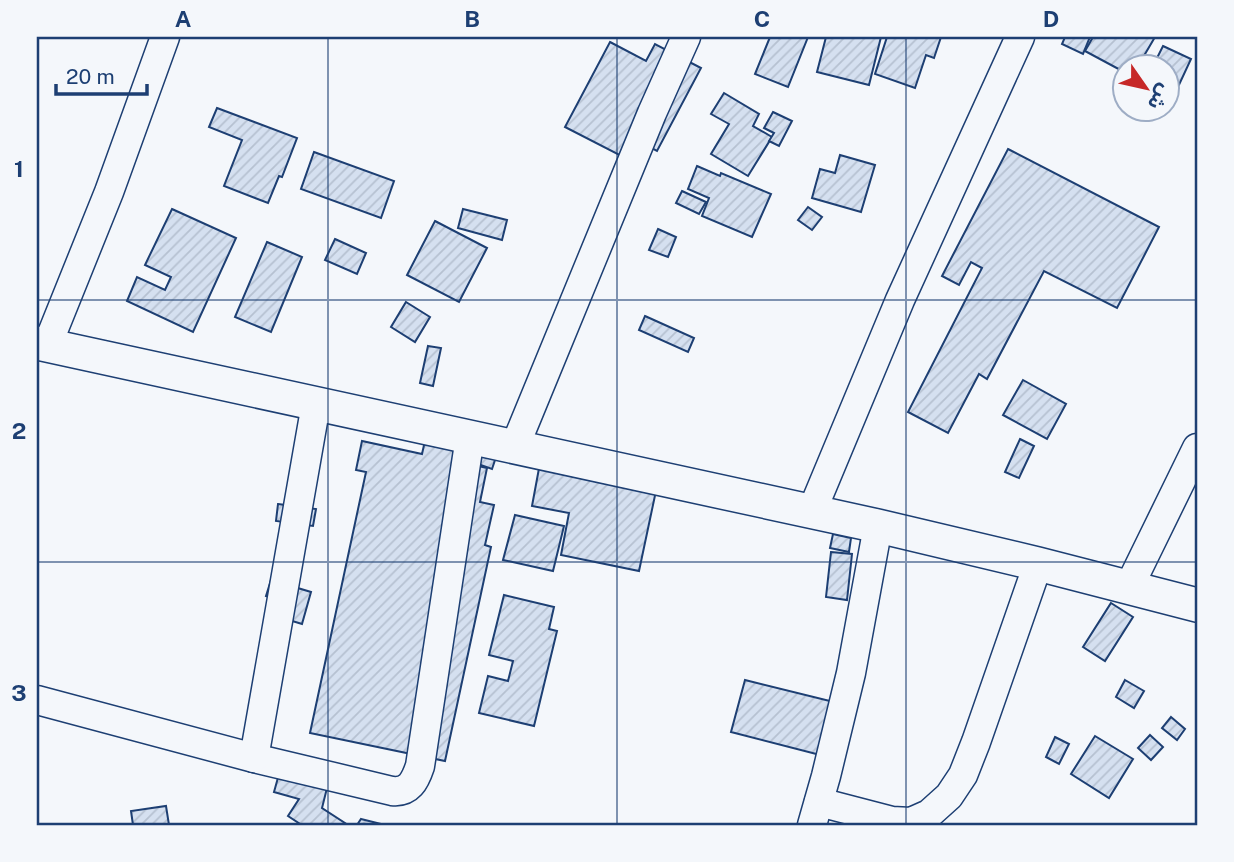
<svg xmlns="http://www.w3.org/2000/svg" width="1234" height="862" font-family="'Public Sans','Noto Sans Arabic',sans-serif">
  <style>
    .building { fill: url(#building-hatch); stroke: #1d3f73; stroke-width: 2 }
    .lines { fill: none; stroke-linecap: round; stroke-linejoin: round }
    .minor-casing { stroke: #1d3f73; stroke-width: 31 }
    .tertiary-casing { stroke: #1d3f73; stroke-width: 36 }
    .minor { stroke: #f4f7fb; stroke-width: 28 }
    .tertiary { stroke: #f4f7fb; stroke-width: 33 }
    .grid { fill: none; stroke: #1d3f73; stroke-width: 2; stroke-opacity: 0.55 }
    .neatline { fill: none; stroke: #1d3f73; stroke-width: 2.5 }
    .grid-label { font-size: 23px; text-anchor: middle; font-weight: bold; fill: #1d3f73 }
  </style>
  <defs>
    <pattern id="building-hatch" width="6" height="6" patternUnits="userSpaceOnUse" patternTransform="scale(1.75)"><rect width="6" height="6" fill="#d5e0f0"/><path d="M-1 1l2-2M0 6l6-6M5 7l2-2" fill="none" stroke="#b6c1d1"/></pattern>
  </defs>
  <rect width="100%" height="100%" fill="#f4f7fb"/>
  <g class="building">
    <path d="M 770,37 L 808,37 L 788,87 L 755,74 Z"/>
    <path d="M 826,37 L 881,37 L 869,85 L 817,72 Z"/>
    <path d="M 887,37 L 941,37 L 934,58 L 926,55 L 915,88 L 875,74 Z"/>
    <path d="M 1065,37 L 1090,37 L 1083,54 L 1062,44 Z"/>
    <path d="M 1093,37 L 1155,37 L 1138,66 L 1126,66 L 1126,73 L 1085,51 Z"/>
    <path d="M 610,42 L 646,61 L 655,44 L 701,68 L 657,151 L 642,143 L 633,162 L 565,127 Z"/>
    <path d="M 1163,46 L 1191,59 L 1172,100 L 1168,98 L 1168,66 L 1153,66 Z"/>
    <path d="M 724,93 L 759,114 L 753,126 L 772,137 L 748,176 L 711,154 L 729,124 L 711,114 Z"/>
    <path d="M 217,108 L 297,138 L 282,177 L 279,176 L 268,203 L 224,186 L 242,140 L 209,127 Z"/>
    <path d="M 773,112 L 792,121 L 779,146 L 769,141 L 774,133 L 764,128 Z"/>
    <path d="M 1008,149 L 1159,227 L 1117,308 L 1044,271 L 987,379 L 979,374 L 948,433 L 908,412 L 982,268 L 971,262 L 959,285 L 942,276 Z"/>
    <path d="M 314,152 L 394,181 L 381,218 L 301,189 Z"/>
    <path d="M 840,155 L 875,165 L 861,212 L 812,198 L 820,169 L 835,173 Z"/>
    <path d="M 697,166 L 720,176 L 721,173 L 771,194 L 752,237 L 702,216 L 709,198 L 688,189 Z"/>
    <path d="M 682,191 L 706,202 L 699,214 L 676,203 Z"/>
    <path d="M 808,207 L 822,217 L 812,230 L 798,220 Z"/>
    <path d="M 172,209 L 236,238 L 193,332 L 127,301 L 137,277 L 165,290 L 171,277 L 145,265 Z"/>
    <path d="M 463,209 L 507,220 L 502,240 L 458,228 Z"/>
    <path d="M 435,221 L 487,248 L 459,302 L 407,275 Z"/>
    <path d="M 658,229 L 676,237 L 668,257 L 649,250 Z"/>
    <path d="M 335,239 L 366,253 L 357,274 L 325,260 Z"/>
    <path d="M 267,242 L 302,257 L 271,332 L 235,317 Z"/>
    <path d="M 406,302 L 430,317 L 415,342 L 391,327 Z"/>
    <path d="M 645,316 L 694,338 L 688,352 L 639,330 Z"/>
    <path d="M 428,346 L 441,348 L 433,386 L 420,383 Z"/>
    <path d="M 1023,380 L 1066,404 L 1047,439 L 1003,415 Z"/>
    <path d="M 427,432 L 461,439 L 456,461 L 487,468 L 480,502 L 494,505 L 485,545 L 491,547 L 445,761 L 310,733 L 366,472 L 356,470 L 362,441 L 422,454 Z"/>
    <path d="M 1020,439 L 1034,446 L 1019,478 L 1005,472 Z"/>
    <path d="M 482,445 L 498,451 L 492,469 L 475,463 Z"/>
    <path d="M 540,463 L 657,486 L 639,571 L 561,555 L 569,513 L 532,506 Z"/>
    <path d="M 278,504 L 316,509 L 313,526 L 276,521 Z"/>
    <path d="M 515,515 L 564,526 L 553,571 L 503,560 Z"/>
    <path d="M 833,534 L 851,538 L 849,552 L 830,548 Z"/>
    <path d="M 831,552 L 852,554 L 847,600 L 826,597 Z"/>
    <path d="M 271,580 L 311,592 L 302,624 L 289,620 L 294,604 L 266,596 Z"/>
    <path d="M 504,595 L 554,607 L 549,629 L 557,631 L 534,726 L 479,713 L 488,676 L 508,681 L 513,661 L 489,655 Z"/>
    <path d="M 1111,603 L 1133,617 L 1105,661 L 1083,647 Z"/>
    <path d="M 745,680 L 842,704 L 828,757 L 731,732 Z"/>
    <path d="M 1125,680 L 1144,691 L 1134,708 L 1116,697 Z"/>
    <path d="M 1171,717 L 1185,729 L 1177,740 L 1162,728 Z"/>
    <path d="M 1150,735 L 1163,747 L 1151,760 L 1138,748 Z"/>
    <path d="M 1095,736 L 1133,759 L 1109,798 L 1071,774 Z"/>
    <path d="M 1055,737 L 1069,744 L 1059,764 L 1046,757 Z"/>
    <path d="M 279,774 L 327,788 L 322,808 L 348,825 L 299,825 L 300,824 L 288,816 L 299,799 L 274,792 Z"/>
    <path d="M 166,806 L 169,825 L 133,825 L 131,811 Z"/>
    <path d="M 361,819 L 385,825 L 357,825 Z"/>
  </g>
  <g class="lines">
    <g class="minor-casing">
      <g id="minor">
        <path d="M 47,346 L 109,192 L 165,37"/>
        <path d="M 515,446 L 652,113 L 686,37"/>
        <path d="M 812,511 L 900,300 L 1020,37"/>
        <path d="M 1129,587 L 1197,448"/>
        <path d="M 37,700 L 254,758 L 392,791 C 409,793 415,781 420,766 L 470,437"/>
        <path d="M 254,758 L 316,404"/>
        <path d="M 819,802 L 892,821 L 911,822 L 929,814 L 949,796 L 963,775 L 976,742 L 1038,564"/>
        <path d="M 812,825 L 826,776 L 851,673 L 878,526"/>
      </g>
    </g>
    <g class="tertiary-casing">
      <path id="tertiary" d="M 37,343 L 878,526 L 1038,564 L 1197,605"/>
    </g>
    <use href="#minor" class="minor"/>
    <use href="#tertiary" class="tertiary"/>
  </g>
  <path class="grid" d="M 328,37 L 328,825M 617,37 L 617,825M 906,37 L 906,825M 37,300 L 1197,300M 37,562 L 1197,562"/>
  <rect width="1234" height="862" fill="none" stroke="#f4f7fb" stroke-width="77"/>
  <g transform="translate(1146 88) rotate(124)"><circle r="33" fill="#f4f7fb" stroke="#9eadc5" stroke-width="2"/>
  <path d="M0-5L12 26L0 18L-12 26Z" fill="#c62828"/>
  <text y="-10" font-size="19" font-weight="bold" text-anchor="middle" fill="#1d3f73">ش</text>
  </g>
  <path d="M56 84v10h91v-10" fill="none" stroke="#1d3f73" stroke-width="3.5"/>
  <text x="66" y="84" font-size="21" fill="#1d3f73" stroke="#f4f7fb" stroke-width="5" paint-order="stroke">20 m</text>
  <rect x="38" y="38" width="1158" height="786" class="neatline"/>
  <g class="grid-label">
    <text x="183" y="27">A</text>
    <text x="472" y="27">B</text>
    <text x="762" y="27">C</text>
    <text x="1051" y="27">D</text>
    <text x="19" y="177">1</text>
    <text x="19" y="439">2</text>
    <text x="19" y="701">3</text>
  </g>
</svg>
